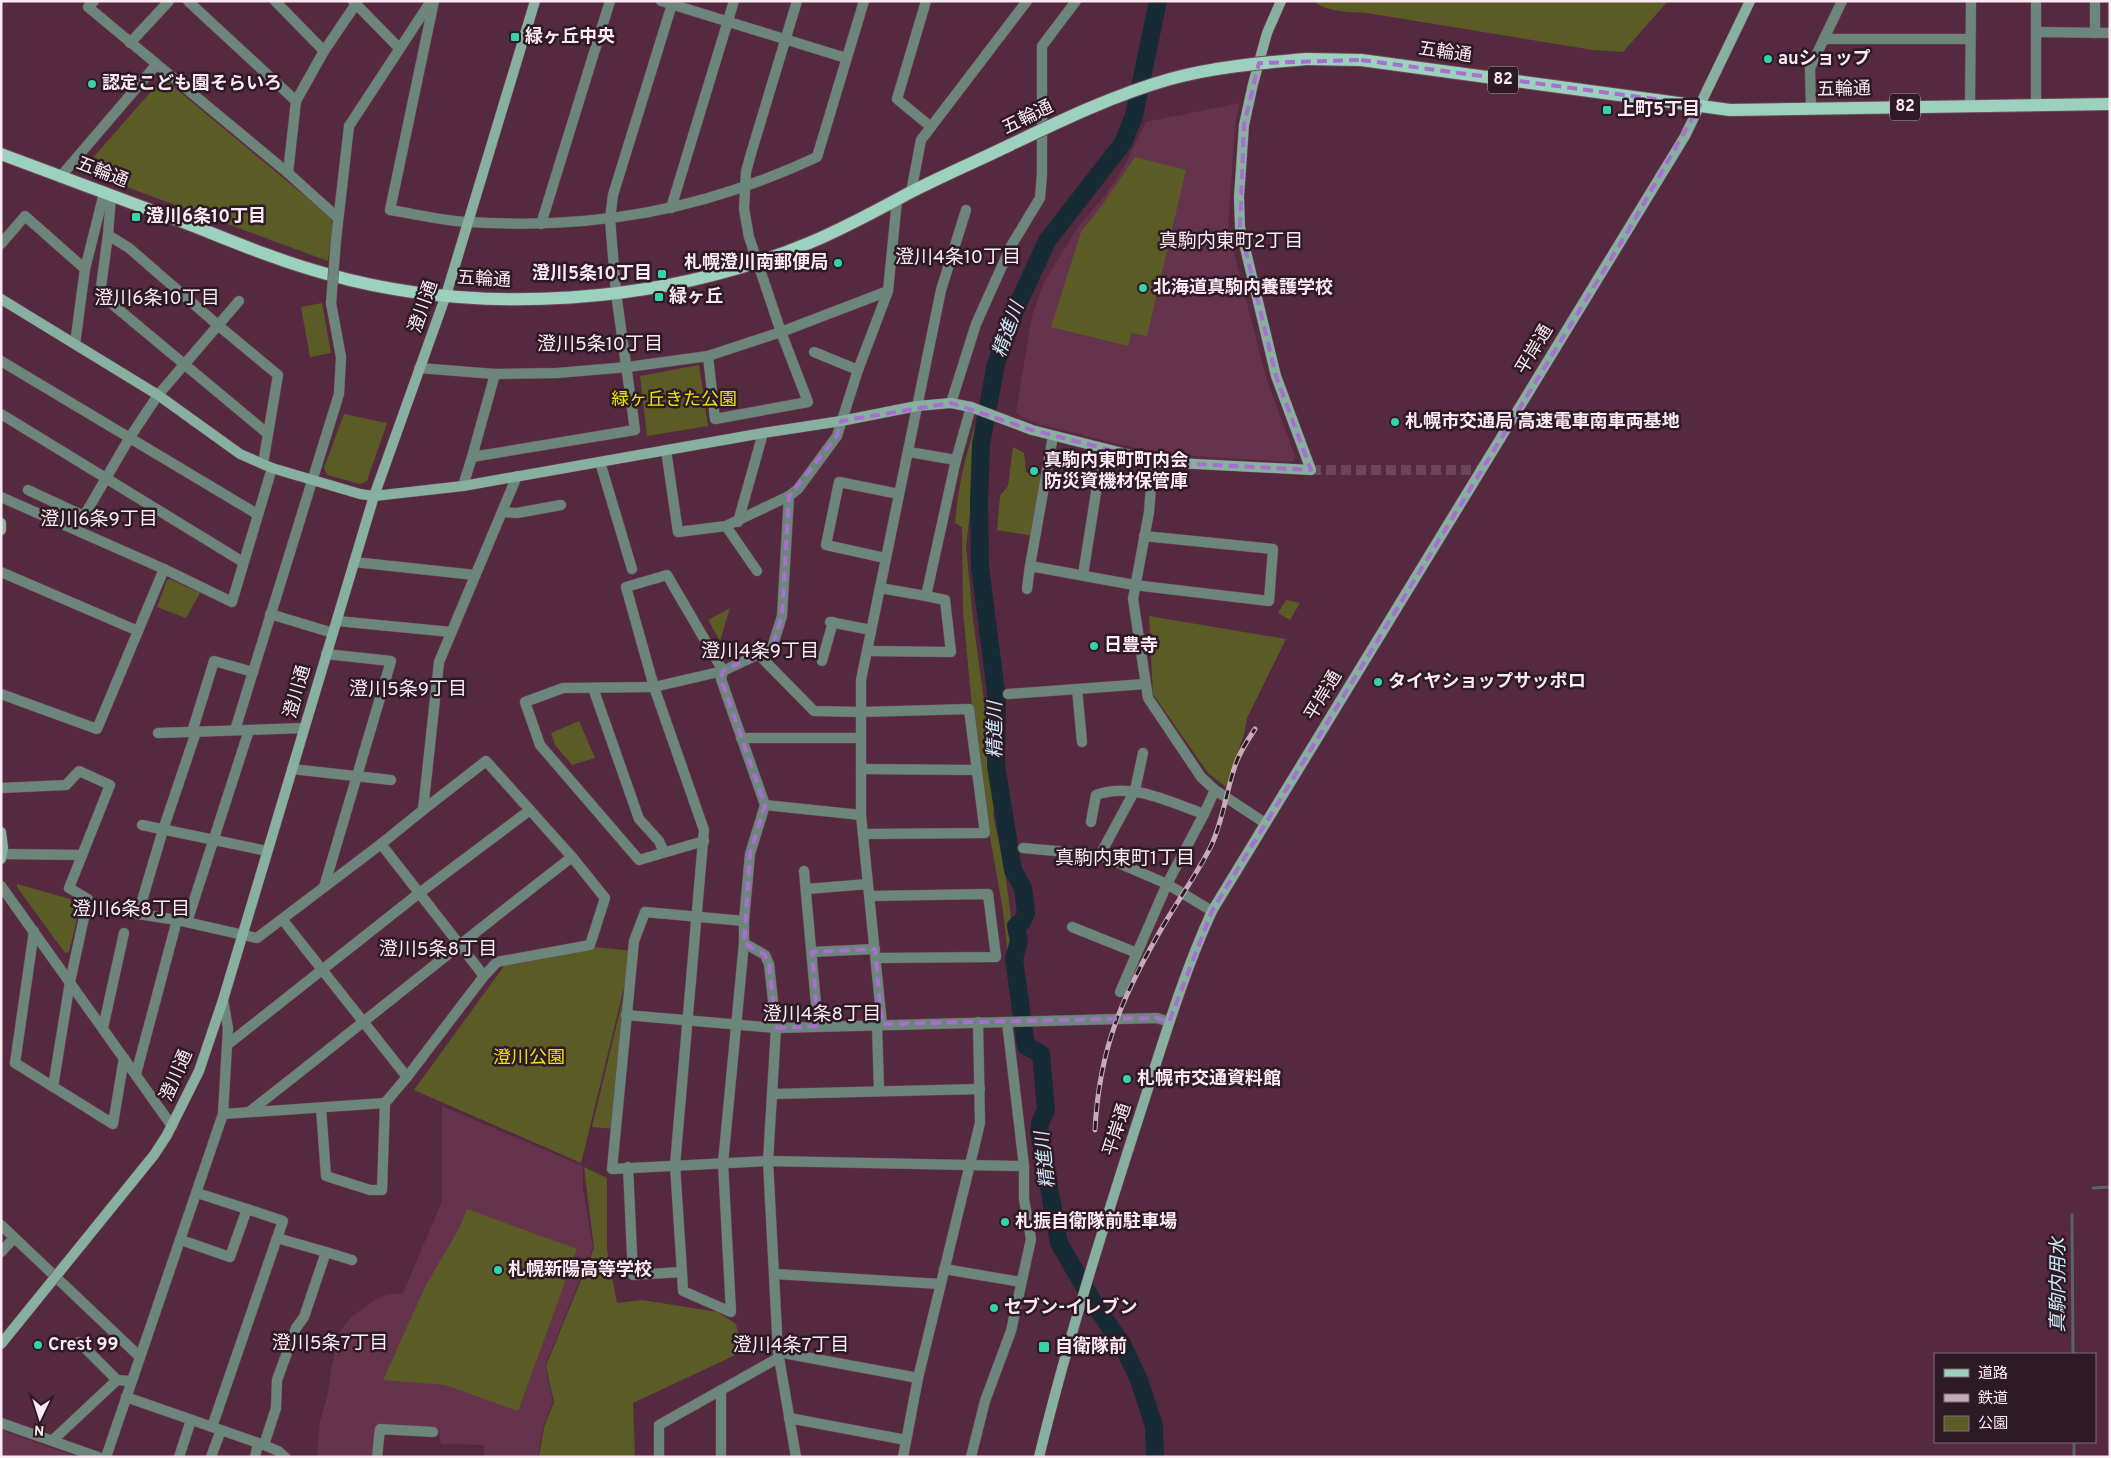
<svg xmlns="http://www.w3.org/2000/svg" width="2111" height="1458" font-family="Overpass,'Noto Sans JP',sans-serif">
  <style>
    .built { fill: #65334c }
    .green { fill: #5b5c25 }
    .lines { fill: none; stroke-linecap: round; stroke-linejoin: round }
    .stream { stroke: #5b646d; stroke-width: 3 }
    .river { stroke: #162b35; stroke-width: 18 }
    .secondary-tunnel { stroke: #6e465a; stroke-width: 10; stroke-dasharray: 10 5; stroke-linecap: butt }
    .street-casing { stroke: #70485b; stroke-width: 11 }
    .secondary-casing { stroke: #70485b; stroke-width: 11 }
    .primary-casing { stroke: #70485b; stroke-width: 14 }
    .street { stroke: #6d867c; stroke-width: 10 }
    .secondary { stroke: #88b0a0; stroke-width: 10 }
    .primary { stroke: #9cd1bd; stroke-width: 12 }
    .rail-casing { stroke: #c6acb8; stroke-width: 5 }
    .rail { stroke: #2e1a24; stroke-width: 3; stroke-dasharray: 9; stroke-linecap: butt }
    .street-bridge-casing { stroke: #70485b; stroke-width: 11; stroke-linecap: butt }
    .secondary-bridge-casing { stroke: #70485b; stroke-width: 11; stroke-linecap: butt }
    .primary-bridge-casing { stroke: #70485b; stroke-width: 14; stroke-linecap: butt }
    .street-bridge { stroke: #6d867c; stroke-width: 10 }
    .secondary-bridge { stroke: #88b0a0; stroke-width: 10 }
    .primary-bridge { stroke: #9cd1bd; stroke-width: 12 }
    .marked { fill: none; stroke: #a86ed0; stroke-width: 4; stroke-dasharray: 10 6; stroke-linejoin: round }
    .poi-dot { fill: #33d4a8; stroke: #2e1a24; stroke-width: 2 }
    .labels { text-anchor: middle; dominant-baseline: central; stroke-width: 5; stroke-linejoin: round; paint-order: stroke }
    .shield { fill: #2e1a24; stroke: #beacb4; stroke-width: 1 }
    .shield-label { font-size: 16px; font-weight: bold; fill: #fbeaf1 }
    .poi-label { font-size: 18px; font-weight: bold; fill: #fbeaf1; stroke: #2e1a24; text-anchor: start }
    .street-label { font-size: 18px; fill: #fbeaf1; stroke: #2e1a24 }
    .park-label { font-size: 18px; fill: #e7e504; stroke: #2e1a24 }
    .neighbourhood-label { font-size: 19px; fill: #fbeaf1; stroke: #2e1a24 }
    .water-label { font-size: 19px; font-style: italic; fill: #cbeafa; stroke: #2e1a24 }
  </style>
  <rect width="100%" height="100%" fill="#55293f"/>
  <g class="built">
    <path d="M 1240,103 L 1235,125 L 1228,230 L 1267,380 L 1295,456 L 1293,462 L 1160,454 L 1038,424 L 1021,416 L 1016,412 L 1032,316 L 1044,282 L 1078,227 L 1104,197 L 1124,167 L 1146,122 Z"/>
    <path d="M 442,1106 L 583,1166 L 583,1189 L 593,1247 L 545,1366 L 553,1402 L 543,1426 L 538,1457 L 484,1457 L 484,1445 L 441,1444 L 438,1428 L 383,1424 L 380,1457 L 317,1457 L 320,1421 L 327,1397 L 332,1365 L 341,1330 L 352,1316 L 373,1301 L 386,1295 L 403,1293 L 442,1201 Z"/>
    <path d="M 1,1430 L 77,1457 L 1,1457 Z"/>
  </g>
  <g class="green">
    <path d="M 1313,1 L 1668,1 L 1623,52 L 1593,50 L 1367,13 C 1349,12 1327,12 1313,1 Z"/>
    <path d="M 163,78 L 329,216 L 333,222 L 328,261 L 83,171 L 83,169 Z"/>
    <path d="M 1135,157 L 1186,170 L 1147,336 L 1131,333 L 1128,346 L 1051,327 L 1081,232 L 1101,207 Z"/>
    <path d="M 322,303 L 331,353 L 310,357 L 301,307 Z"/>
    <path d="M 699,365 L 708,426 L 647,436 L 640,376 Z"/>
    <path d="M 344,414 L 387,423 L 367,481 L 360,484 L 327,475 L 324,468 Z"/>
    <path d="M 977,419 L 981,420 L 966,546 L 973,620 L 997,797 L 993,815 L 1004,864 L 1024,1017 L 1015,1018 L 1003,911 L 983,797 L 972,707 L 963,611 L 962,527 L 955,523 C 958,487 966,453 977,419 Z"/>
    <path d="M 1013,447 L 1024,453 L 1026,472 L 1045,475 L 1034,536 L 997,530 L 1000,496 L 1008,486 Z"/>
    <path d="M 170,579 L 200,593 L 186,618 L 157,607 L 167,580 Z"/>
    <path d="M 1286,600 L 1300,603 L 1290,620 L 1278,613 Z"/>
    <path d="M 730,608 L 720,641 L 708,620 Z"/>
    <path d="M 1149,616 L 1286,639 L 1247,718 L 1244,734 L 1226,787 L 1208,773 L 1153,694 Z"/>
    <path d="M 579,721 L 595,758 L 572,765 L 555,745 L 551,733 Z"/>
    <path d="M 17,884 L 81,902 L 69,952 L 65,953 L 17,887 Z"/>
    <path d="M 594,947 L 633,951 L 581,1163 L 414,1090 L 504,966 Z"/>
    <path d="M 623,998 L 629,1000 L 615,1129 L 592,1127 Z"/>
    <path d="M 584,1167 L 607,1178 L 607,1250 L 617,1303 L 642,1300 L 718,1312 L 736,1324 L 742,1352 L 633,1403 L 635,1457 L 539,1457 L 544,1427 L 554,1402 L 546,1366 L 594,1248 Z"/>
    <path d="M 467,1209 L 577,1249 L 518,1411 L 445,1385 L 383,1380 L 426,1285 L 460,1227 Z"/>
  </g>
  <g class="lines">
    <g class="stream">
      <path d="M 2093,1188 L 2110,1187"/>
      <path d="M 2072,1215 L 2073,1354"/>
      <path d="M 2074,1442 L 2074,1457"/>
    </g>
    <path class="river" d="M 1155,1457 L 1154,1426 L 1139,1380 L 1122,1344 L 1096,1307 L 1059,1243 L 1039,1131 L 1040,1123 L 1046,1110 L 1041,1054 L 1026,1046 L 1014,959 L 1019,941 L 1016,926 L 1022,922 L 1026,913 L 1023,888 L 1013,870 L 996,766 L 997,700 L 980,567 L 979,500 L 981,444 L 996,364 L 1017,306 L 1047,241 L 1123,143 L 1134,116 L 1158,1"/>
    <path class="secondary-tunnel" d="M 1311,470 L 1481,470"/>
    <g class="street-casing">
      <g id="street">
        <path d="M 94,1 L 88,7 L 288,173 L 337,217"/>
        <path d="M 188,1 L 296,101"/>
        <path d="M 275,1 L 324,51"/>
        <path d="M 353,1 L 399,48"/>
        <path d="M 434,1 L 390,210 C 416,214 443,221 469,222 C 594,230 703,210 817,157 L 864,1"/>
        <path d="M 661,1 L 846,58"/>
        <path d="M 926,1 L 897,99 L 931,127"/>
        <path d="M 2036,32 L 2110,33"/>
        <path d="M 2095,33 L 2095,1"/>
        <path d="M 1824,39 L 1970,39"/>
        <path d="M 130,43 L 169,1"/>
        <path d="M 2036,104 L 2036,1"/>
        <path d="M 1970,106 L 1971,1"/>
        <path d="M 1811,108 L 1810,68 L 1842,1"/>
        <path d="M 288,173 L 296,101 L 324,51 L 358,1"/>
        <path d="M 61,176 L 156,65"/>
        <path d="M 911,192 L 921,140 L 1027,1"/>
        <path d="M 111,195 L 108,235 L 129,248 L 219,326 L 278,375 L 263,464"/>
        <path d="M 671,208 L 734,1"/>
        <path d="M 541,224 L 610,1"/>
        <path d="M 108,235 L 100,294 L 268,434"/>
        <path d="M 336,240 L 349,126 L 431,1"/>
        <path d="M 1,244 L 25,216 L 85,269"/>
        <path d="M 75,344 L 85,269 L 104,193"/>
        <path d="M 814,352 L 858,370"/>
        <path d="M 708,356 L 715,419 L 808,402 L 781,332 L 749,237 L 744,209 L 746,172 L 750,157 L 797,1"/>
        <path d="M 1,361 L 257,514"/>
        <path d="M 419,368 L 495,374 L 557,373 L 628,367 L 708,356 L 781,332 L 888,291"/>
        <path d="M 495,374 L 472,457 L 635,430 L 616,293 L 610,219 L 613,195 L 673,1"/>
        <path d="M 951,403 L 976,324 L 1011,246 L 1040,198 L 1042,173 L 1042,46 L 1076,1"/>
        <path d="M 1,414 L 243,562"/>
        <path d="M 1053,436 L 1030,566 L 1134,585 L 1269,601 L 1273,549 L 1144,536"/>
        <path d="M 666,450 L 678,532 L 726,526 L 789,496 L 798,489 L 837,436 L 858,370 L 888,291 L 897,200"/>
        <path d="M 909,452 L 956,460"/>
        <path d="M 1153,460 L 1149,512 L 1133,599 L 1148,698 L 1201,777 L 1215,790 L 1265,823"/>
        <path d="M 600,462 L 632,569"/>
        <path d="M 463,486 L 472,457"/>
        <path d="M 28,490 L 84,516 L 130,437 L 158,395 L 239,301"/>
        <path d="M 1,497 L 164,569"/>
        <path d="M 502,512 L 517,513 L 561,505"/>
        <path d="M 738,522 L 763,433"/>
        <path d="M 726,526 L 757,571"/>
        <path d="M 885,558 L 826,545 L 839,482 L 899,494"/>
        <path d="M 354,562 L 475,575"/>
        <path d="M 1,572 L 138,631"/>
        <path d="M 1083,575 L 1103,448"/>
        <path d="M 880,588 L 926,596"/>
        <path d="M 1027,589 L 1030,566"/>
        <path d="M 270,614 L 333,633"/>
        <path d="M 337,621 L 451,632"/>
        <path d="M 830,622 L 871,630"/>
        <path d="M 867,651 L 951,652 L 945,600 L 926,596 L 956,460 L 971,407"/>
        <path d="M 759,655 L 814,711 L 861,712 L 969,709 L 985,833 L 863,834"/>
        <path d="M 822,661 L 833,622"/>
        <path d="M 593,688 L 639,819 L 659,841 L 664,852"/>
        <path d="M 1077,689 L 1082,742"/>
        <path d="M 1,694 L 97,729 L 164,569 L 232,602 L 272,468"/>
        <path d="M 1008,694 L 1145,684"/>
        <path d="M 235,730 L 339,394 L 341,357 L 331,303"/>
        <path d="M 192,732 L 214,661 L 253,672"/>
        <path d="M 158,733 L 304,728"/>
        <path d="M 741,738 L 861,738"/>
        <path d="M 1143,753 L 1135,790 L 1100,855 L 1167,884 L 1212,911"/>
        <path d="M 292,769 L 391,780"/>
        <path d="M 861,769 L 976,770"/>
        <path d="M 1,788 L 66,785 L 79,771 L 110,785 L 69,888 L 88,899 L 70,982 L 53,1087"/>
        <path d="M 765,805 L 861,815"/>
        <path d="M 1091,822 L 1096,795 C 1133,782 1169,802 1204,814 L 1215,790"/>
        <path d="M 142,825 L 267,851"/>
        <path d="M 704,841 L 639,860 L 540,745 L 525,702 L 563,688 L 654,687 L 723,671 L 772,648 L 782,616 L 789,496"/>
        <path d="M 381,844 L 484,976"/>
        <path d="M 1023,848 L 1100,855"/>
        <path d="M 2,854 L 82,855"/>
        <path d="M 804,871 L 818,1026"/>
        <path d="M 1,886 L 172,1126"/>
        <path d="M 324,887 L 391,661 L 326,654"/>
        <path d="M 807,889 L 868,884"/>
        <path d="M 870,896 L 988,894 L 996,957 L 876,958"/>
        <path d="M 282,919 L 407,1077"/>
        <path d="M 177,920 L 138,914 L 163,830 L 196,732"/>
        <path d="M 744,921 L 645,912 L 634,941 L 612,1169 L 768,1161 L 1024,1166 L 1007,1022"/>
        <path d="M 187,922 L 249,730"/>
        <path d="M 1072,927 L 1137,953"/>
        <path d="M 34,931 L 15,1063 L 113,1124 L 124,1058"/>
        <path d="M 744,943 L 765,955 L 769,964 L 776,1028 L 768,1161 L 778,1352 L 796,1457"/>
        <path d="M 812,952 L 875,949"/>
        <path d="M 1120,992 L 1167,884 L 1204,814"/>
        <path d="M 626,1015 L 776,1028 L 1157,1018 L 1169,1022"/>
        <path d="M 882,1024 L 861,815 L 861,680 L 941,290 L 966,210"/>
        <path d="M 877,1025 L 879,1091"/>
        <path d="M 103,1028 L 124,933"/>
        <path d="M 227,1045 L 418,894 L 530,810"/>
        <path d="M 136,1074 L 177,920 L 257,938 L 381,844 L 423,810 L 439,662 L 517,476"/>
        <path d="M 773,1094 L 980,1089"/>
        <path d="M 321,1108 L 326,1176 L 370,1190 L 382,1190 L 385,1103"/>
        <path d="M 249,1112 C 357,1028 463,941 572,857"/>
        <path d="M 223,1114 L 385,1103 L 407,1077 L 484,976 L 497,962 L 590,945 L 605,898 L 572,857 L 486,761 L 423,810"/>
        <path d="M 628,1167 L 633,1275 L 682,1272 L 675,1165 L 704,830 L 654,687 L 626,587 L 667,575 L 723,671 L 721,679 L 765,805 L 750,854 L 744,921 L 744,943 L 723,1163 L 731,1312 L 683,1291 L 682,1272"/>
        <path d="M 247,1209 L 283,1221 L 277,1238 L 326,1252 L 304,1317 L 296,1328 L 277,1380 L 276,1408 L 264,1445"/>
        <path d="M 1,1225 L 140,1357"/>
        <path d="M 181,1240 L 230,1257 L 247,1209 L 197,1193"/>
        <path d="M 1,1252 L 14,1238"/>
        <path d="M 326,1252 L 352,1260"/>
        <path d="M 944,1269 L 1021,1282"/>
        <path d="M 775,1274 L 940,1284"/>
        <path d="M 79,1342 L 117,1380 L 131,1381"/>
        <path d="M 778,1352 L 918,1378"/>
        <path d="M 126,1397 L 264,1445 L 278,1451 L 285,1457"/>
        <path d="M 789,1418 L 906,1440"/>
        <path d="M 1,1423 L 98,1457"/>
        <path d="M 212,1427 L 277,1238"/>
        <path d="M 53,1440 L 117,1380"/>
        <path d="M 106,1457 L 223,1114 L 228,1028 L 223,1000"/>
        <path d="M 179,1457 L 191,1420"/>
        <path d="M 211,1457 L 221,1430"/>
        <path d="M 255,1457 L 258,1444"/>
        <path d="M 377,1457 L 380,1429 L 433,1432"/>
        <path d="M 659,1457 L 659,1425 L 778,1358"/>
        <path d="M 721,1457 L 721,1390"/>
        <path d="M 903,1457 L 918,1378 L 980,1123 L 978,1022"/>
        <path d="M 971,1457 L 985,1401 L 1011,1331 L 1031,1239 L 1024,1199 L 1024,1166"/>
      </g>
    </g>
    <g class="secondary-casing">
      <g id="secondary">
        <path d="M 1,299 L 158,395 L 240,454 L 272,468 L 360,494 L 374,496 L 463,486 L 763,433 L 841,421 L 917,406 L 951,403 L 971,407 L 1032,430 L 1158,462 L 1311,470 L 1276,376 L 1240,227 L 1239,197 L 1244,125 L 1253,84 L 1267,33 L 1281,1"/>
        <path d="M 1,523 L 1,530"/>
        <path d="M 1,832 L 3,847 L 1,859"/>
        <path d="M 167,1135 L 199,1071 L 223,1000 L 374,496 L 446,295 L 535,1"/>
        <path d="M 1039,1457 C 1066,1346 1100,1238 1135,1129 C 1159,1056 1180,981 1212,911 L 1685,136 L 1750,1"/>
      </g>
    </g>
    <g class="primary-casing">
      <g id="primary">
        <path d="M 1306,59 L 1361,60 L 1730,110 L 2110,104"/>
        <path d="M 1,154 C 66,178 131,203 196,227 C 239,244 282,262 327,274 C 480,317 662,304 809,243 C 843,229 876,211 909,193 C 942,176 977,161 1010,145"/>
      </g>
    </g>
    <use href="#street" class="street"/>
    <use href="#secondary" class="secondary"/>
    <use href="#primary" class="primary"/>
    <g class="rail-casing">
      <path id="rail" d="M 1095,1130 C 1099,1047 1124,992 1166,921 C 1181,896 1198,872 1211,846 C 1223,821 1226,792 1235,766 C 1239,753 1247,741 1255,729"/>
    </g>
    <use href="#rail" class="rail"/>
    <g class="street-bridge-casing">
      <path id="street-bridge" d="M 331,303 L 336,240"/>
    </g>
    <g class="secondary-bridge-casing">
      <path id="secondary-bridge" d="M 1,1344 L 154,1155 L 167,1135"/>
    </g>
    <g class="primary-bridge-casing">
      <path id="primary-bridge" d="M 1010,145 C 1062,120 1114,95 1170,79 C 1214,67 1260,63 1306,59"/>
    </g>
    <use href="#street-bridge" class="street-bridge"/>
    <use href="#secondary-bridge" class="secondary-bridge"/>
    <use href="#primary-bridge" class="primary-bridge"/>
  </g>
  <path class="marked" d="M 1361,60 L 1700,105 L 1628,231 L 1212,911 L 1169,1022 L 1157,1018 L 882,1024 L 875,949 L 812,952 L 818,1026 L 776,1028 L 769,964 L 765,955 L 744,943 L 750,854 L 765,805 L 721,679 L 723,671 L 772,648 L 782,616 L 789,496 L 837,436 L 841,421 L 951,403 L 1032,430 L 1158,462 L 1311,470 L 1276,376 L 1240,227 L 1244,125 L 1259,63 Z"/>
  <g class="poi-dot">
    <rect x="510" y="32" width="10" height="10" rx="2.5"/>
    <circle cx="1768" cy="59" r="5"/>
    <circle cx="92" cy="84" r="5"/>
    <rect x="1602" y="105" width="10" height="10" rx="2.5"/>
    <rect x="131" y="212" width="10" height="10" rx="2.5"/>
    <circle cx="838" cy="263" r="5"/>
    <rect x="657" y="269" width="10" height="10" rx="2.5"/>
    <circle cx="1143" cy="288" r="5"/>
    <rect x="654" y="292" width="10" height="10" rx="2.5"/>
    <circle cx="1395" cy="422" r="5"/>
    <circle cx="1034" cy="471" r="5"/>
    <circle cx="1094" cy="646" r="5"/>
    <circle cx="1378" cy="682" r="5"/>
    <circle cx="1127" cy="1079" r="5"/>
    <circle cx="1005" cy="1222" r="5"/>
    <circle cx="498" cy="1270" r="5"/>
    <circle cx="994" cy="1308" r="5"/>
    <circle cx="38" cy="1345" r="5"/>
    <rect x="1038" y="1341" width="12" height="12" rx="2.5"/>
  </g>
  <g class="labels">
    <g class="shield">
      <rect x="1488" y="66.5" width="30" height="27" rx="4"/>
      <rect x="1890" y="93.5" width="30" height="27" rx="4"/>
    </g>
    <g class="shield-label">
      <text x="1503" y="80">82</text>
      <text x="1905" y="107">82</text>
    </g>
    <g class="poi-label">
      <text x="525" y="37">緑ヶ丘中央</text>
      <text x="1778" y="59">auショップ</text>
      <text x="102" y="84">認定こども園そらいろ</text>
      <text x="1617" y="110">上町5丁目</text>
      <text x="146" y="217">澄川6条10丁目</text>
      <text x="828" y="263" text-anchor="end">札幌澄川南郵便局</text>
      <text x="652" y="274" text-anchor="end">澄川5条10丁目</text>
      <text x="1153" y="288">北海道真駒内養護学校</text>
      <text x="669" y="297">緑ヶ丘</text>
      <text x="1405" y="422">札幌市交通局 高速電車南車両基地</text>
      <text x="1044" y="461">真駒内東町町内会<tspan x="1044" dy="21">防災資機材保管庫</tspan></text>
      <text x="1104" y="646">日豊寺</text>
      <text x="1388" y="682">タイヤショップサッポロ</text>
      <text x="1137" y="1079">札幌市交通資料館</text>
      <text x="1015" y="1222">札振自衛隊前駐車場</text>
      <text x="508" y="1270">札幌新陽高等学校</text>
      <text x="1004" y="1308">セブン-イレブン</text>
      <text x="48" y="1345">Crest 99</text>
      <text x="1055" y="1347">自衛隊前</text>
    </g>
    <g class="street-label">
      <text transform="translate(1445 53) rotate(8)">五輪通</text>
      <text transform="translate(1844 90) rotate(-1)">五輪通</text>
      <text transform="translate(1028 118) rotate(-26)">五輪通</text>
      <text transform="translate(102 173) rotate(21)">五輪通</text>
      <text transform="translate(484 280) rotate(3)">五輪通</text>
      <text transform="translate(424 307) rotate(-71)">澄川通</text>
      <text transform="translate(1535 350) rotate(-59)">平岸通</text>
      <text transform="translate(298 692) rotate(-74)">澄川通</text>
      <text transform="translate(1324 696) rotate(-59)">平岸通</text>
      <text transform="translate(177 1076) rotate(-66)">澄川通</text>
      <text transform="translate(1118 1130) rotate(-72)">平岸通</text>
    </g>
    <g class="park-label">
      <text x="674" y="400">緑ヶ丘きた公園</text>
      <text x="529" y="1058">澄川公園</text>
    </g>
    <g class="neighbourhood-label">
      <text x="1231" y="242">真駒内東町2丁目</text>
      <text x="958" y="258">澄川4条10丁目</text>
      <text x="157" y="299">澄川6条10丁目</text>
      <text x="600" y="345">澄川5条10丁目</text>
      <text x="99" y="520">澄川6条9丁目</text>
      <text x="760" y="652">澄川4条9丁目</text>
      <text x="408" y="690">澄川5条9丁目</text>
      <text x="1125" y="859">真駒内東町1丁目</text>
      <text x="131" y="910">澄川6条8丁目</text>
      <text x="438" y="950">澄川5条8丁目</text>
      <text x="822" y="1015">澄川4条8丁目</text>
      <text x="330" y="1344">澄川5条7丁目</text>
      <text x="791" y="1346">澄川4条7丁目</text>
    </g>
    <g class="water-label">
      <text transform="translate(1009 330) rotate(-70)">精進川</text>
      <text transform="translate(996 730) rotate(-90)">精進川</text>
      <text transform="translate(1046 1160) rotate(-96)">精進川</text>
      <text transform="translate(2059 1285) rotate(-90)">真駒内用水</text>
    </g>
  </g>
  <rect width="2111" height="1458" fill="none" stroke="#fbeaf1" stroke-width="5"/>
  <rect x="1934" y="1353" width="162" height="90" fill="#2e1a24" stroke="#806d76"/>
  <rect x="1944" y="1369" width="25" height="8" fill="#9cd1bd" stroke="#806d76"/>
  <text x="1978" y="1378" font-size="15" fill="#fbeaf1">道路</text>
  <rect x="1944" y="1394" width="25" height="8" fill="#c6acb8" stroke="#806d76"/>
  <text x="1978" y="1403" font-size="15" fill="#fbeaf1">鉄道</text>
  <rect x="1944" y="1416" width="25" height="15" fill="#5b5c25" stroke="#806d76"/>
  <text x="1978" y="1428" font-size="15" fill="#fbeaf1">公園</text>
  <g transform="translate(40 1418) rotate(184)" stroke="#2e1a24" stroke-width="4" paint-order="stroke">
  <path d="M0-4L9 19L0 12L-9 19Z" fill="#fbeaf1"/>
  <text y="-8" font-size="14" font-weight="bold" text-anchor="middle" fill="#fbeaf1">N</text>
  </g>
</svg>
